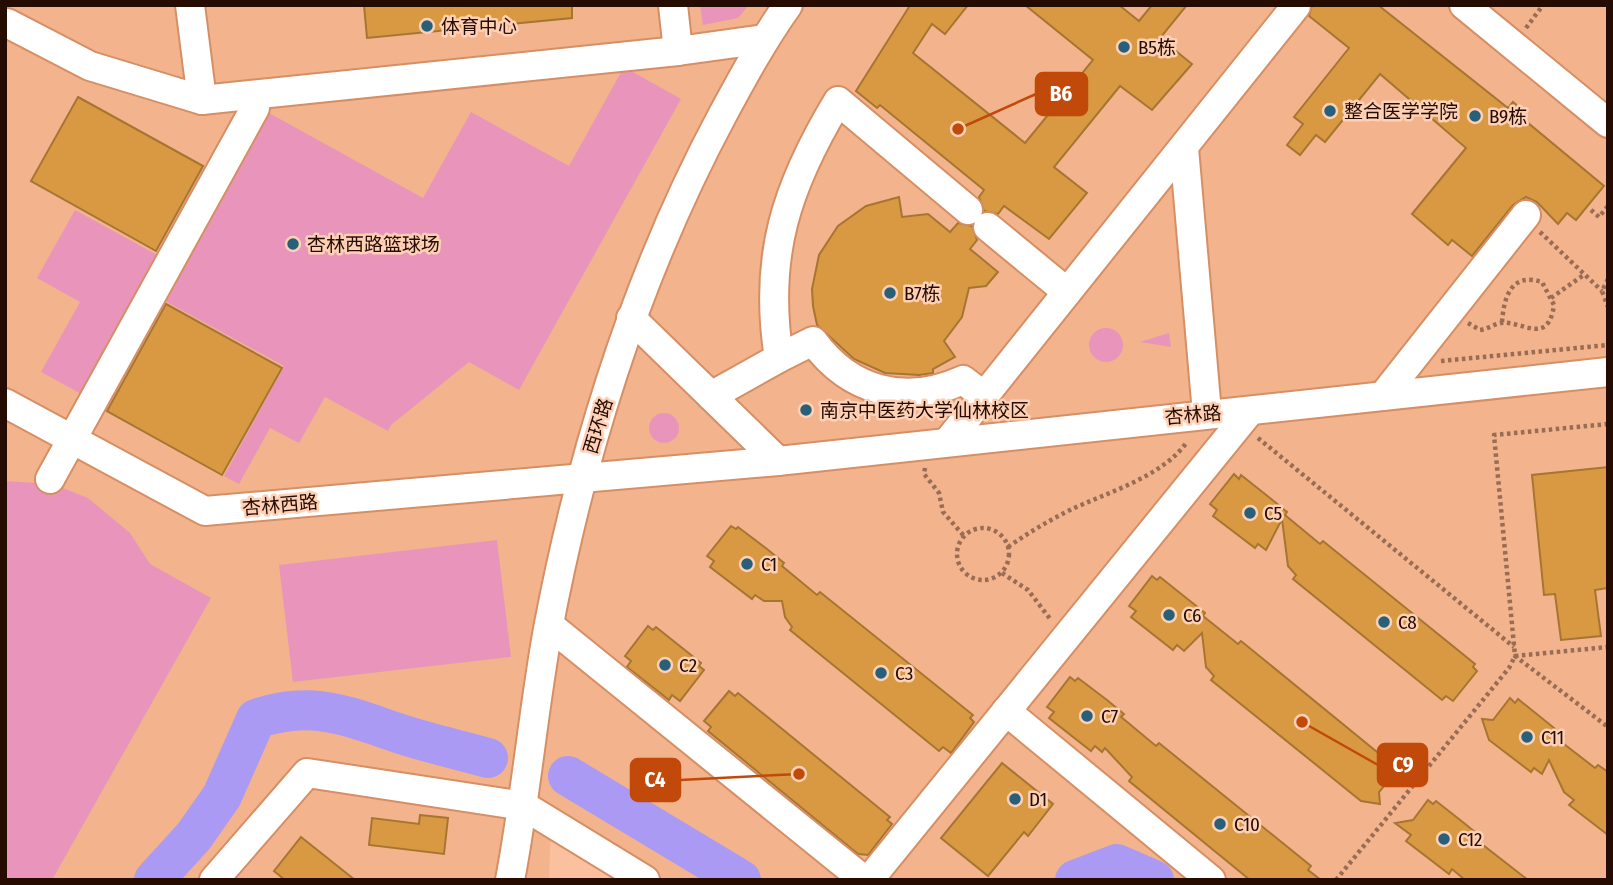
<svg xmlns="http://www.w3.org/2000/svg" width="1613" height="885" font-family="'Fira Sans Condensed','Noto Sans SC',sans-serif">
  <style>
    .built { fill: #f3b38d }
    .green { fill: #e995bb }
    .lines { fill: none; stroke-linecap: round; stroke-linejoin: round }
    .river { stroke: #ab9af4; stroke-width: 40 }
    .building { fill: #d99942; stroke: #a77532; stroke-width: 2 }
    .minor-casing { stroke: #d68f64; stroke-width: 32 }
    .path { stroke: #996d55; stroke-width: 4.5; stroke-dasharray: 3.5 3.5; stroke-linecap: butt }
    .minor { stroke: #fff; stroke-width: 28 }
    .poi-dot { fill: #28607a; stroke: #fed1b6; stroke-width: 2.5 }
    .labels { text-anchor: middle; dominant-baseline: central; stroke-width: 5; stroke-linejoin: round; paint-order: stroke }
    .poi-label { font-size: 19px; fill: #250b00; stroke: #fed1b6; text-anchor: start }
    .street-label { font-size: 19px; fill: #250b00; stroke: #fed1b6 }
    .leader { fill: none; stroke: #c1490a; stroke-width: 2.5 }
    .callout-dot { fill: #c1490a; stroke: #fed1b6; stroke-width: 2.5 }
    .callout { fill: #c1490a; stroke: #c1490a; stroke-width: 2.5 }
    .callout-label { font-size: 21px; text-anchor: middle; font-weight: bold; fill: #fff }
  </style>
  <rect width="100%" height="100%" fill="#fbc09d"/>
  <path class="built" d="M 5,5 L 1608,5 L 1608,880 L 658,880 L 551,822 L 549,880 L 5,880 Z"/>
  <g class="green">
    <path d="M 700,5 L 749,5 L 738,18 L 703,25 Z"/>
    <path d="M 624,67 L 681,99 L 519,390 L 469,362 L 391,425 L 388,431 L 325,397 L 299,443 L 270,428 L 239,484 L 224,476 L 284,366 L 165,301 L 269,113 L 423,198 L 471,112 L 569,166 Z"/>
    <path d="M 75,210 L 159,256 L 83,395 L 41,372 L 80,302 L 37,278 Z"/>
    <circle cx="1106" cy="345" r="17"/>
    <path d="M 1169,333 L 1171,347 L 1140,342 Z"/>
    <circle cx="664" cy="428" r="15"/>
    <path d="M 5,481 L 53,484 L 88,498 L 130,533 L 150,564 L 211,598 L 52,880 L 5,880 Z"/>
    <path d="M 497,540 L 511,657 L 293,682 L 279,565 Z"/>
  </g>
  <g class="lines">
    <g class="river">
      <path d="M 568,776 L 741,880"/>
      <path d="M 154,880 L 194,836 L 222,796 L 256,719 C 314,699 349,717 404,735 C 432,744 460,750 488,758"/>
      <path d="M 1075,880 L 1117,864 L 1154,880"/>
    </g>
  </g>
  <g class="building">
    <path d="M 364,5 L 572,5 L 572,18 L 367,38 Z"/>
    <path d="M 907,5 L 968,5 L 945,34 L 932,24 L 913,53 L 1025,143 L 1093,60 L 1025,5 L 1119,5 L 1139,21 L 1152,5 L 1187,5 L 1160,38 L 1192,64 L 1152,110 L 1120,86 L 1054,167 L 1087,193 L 1049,239 L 1004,206 L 998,214 L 984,211 L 979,197 L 984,190 L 880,105 L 877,108 L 856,91 L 909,7 Z"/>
    <path d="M 1312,5 L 1378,5 L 1508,108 L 1513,102 L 1526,113 L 1522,118 L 1604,186 L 1576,220 L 1567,213 L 1558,224 L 1537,202 L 1526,197 L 1513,205 L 1472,256 L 1452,240 L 1448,245 L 1412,214 L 1466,148 L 1380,74 L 1325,142 L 1316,135 L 1300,155 L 1287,145 L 1303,124 L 1294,117 L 1349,48 L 1309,16 Z"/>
    <path d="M 78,97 L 203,166 L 156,251 L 31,181 Z"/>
    <path d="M 899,197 L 902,217 L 928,214 L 950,232 L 958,223 L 972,226 L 977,240 L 970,249 L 998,272 L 986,286 L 969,288 L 962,317 L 944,341 L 955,357 L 933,369 L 933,373 L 919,375 L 885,373 L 854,359 L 817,325 L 813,306 L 812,289 L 819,255 L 838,226 L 866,206 Z"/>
    <path d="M 166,304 L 282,368 L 222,475 L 107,411 Z"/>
    <path d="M 1608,467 L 1608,588 L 1595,590 L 1601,636 L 1561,640 L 1555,594 L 1544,595 L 1532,475 Z"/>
    <path d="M 1234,474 L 1239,479 L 1241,475 L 1270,498 L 1287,512 L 1285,515 L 1320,544 L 1323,541 L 1475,664 L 1473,667 L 1477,671 L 1453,701 L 1446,696 L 1442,700 L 1293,579 L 1296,575 L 1288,566 L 1282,519 L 1266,550 L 1258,544 L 1255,548 L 1213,516 L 1217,510 L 1210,504 Z"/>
    <path d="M 731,526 L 736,529 L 738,527 L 767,549 L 784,563 L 782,566 L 817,595 L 820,592 L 973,715 L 970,718 L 974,722 L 951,753 L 943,747 L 939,751 L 790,630 L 792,627 L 785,617 L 782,601 L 764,601 L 755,595 L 752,599 L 710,567 L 714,561 L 707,556 Z"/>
    <path d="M 1152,576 L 1157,580 L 1160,577 L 1205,613 L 1203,616 L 1238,644 L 1241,641 L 1393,765 L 1391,768 L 1396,772 L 1379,792 L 1380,804 L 1361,801 L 1211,680 L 1214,676 L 1206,667 L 1202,633 L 1184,651 L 1177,645 L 1173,650 L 1131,617 L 1136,611 L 1129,606 Z"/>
    <path d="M 648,626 L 653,630 L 656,627 L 701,663 L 699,666 L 704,670 L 680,701 L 672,695 L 669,700 L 627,667 L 631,661 L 625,656 Z"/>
    <path d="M 1070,677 L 1075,681 L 1078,678 L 1107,700 L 1124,714 L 1121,717 L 1126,721 L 1156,746 L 1159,743 L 1311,866 L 1308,870 L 1321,880 L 1250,880 L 1129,781 L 1132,777 L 1105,748 L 1102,752 L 1095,746 L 1091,751 L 1049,718 L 1054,712 L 1047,707 Z"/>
    <path d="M 729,691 L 735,696 L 738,693 L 890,817 L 887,820 L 892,824 L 868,855 L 858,854 L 708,731 L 711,727 L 704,721 Z"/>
    <path d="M 1510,698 L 1515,703 L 1518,699 L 1564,736 L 1561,739 L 1564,744 L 1595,768 L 1598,765 L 1608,772 L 1608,835 L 1569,805 L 1574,800 L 1564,792 L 1549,760 L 1542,774 L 1534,768 L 1531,772 L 1489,740 L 1482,719 L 1493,720 Z"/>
    <path d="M 1002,763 L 1053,804 L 1028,836 L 1024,832 L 988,876 L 941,838 Z"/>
    <path d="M 1428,800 L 1433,804 L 1436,801 L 1464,823 L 1481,837 L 1479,840 L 1483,845 L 1528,880 L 1465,880 L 1452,869 L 1449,874 L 1406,841 L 1411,835 L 1395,823 L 1413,820 Z"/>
    <path d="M 420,815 L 448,818 L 444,854 L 369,845 L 372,818 L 419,824 Z"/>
    <path d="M 301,837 L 355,880 L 285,880 L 274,871 Z"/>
  </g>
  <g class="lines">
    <g class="minor-casing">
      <g id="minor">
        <path d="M 190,5 L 202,100"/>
        <path d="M 673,5 L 678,51"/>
        <path d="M 1464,5 L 1608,123"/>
        <path d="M 7,23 L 90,66 L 202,100 L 678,51 L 764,39"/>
        <path d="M 1184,148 L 1207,413"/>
        <path d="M 968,210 L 838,101 C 786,187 763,257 779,358 L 813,341 C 850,392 906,406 963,380 L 984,396"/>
        <path d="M 988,227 L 1067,292"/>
        <path d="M 631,318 L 778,461"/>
        <path d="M 711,396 L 779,358"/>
        <path d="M 1383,396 L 1526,215"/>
        <path d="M 5,403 L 205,511 L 778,461 L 1608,372"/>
        <path d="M 949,440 L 1296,6"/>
        <path d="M 50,479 L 255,108 L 252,95"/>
        <path d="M 549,625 L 864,880"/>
        <path d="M 1006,711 L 1211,880"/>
        <path d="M 214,880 L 307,773 L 524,806 L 645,880"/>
        <path d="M 510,880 C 526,796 533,712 548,629 C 582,450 637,274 723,114 C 743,77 763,40 788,5"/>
        <path d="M 869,880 L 1250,411"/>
      </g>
    </g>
    <g class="path">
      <path d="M 1526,28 L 1543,5"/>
      <path d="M 1591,210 L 1599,217 L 1608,206"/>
      <path d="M 1540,232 L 1602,291"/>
      <path d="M 1608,279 L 1602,291 L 1608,307"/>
      <path d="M 1551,298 L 1585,274"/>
      <path d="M 1468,323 L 1480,330 C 1488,329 1494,324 1501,323 C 1522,320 1548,347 1554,305 L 1542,282 C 1511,272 1504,297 1502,322"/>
      <path d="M 1441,361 L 1608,345"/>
      <path d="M 1608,424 L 1494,435 L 1515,656 L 1608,727"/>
      <path d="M 1258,438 L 1514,647"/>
      <path d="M 925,468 L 924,474 L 939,493 L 943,512 L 964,536"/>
      <circle cx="983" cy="554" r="26"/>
      <path d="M 1008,547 C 1028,533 1048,521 1070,510 C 1108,492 1162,477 1187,442"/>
      <path d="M 1002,573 L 1028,590 L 1051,620"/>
      <path d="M 1336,880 L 1509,668 L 1515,656 L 1608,647"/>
    </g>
    <use href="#minor" class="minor"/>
  </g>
  <g class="poi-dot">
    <circle cx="427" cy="26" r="7"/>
    <circle cx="1124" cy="47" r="7"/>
    <circle cx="1330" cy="111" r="7"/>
    <circle cx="1475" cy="116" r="7"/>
    <circle cx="293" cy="244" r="7"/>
    <circle cx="890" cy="293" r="7"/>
    <circle cx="806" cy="410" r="7"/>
    <circle cx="1250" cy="513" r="7"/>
    <circle cx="747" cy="564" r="7"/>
    <circle cx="1169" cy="615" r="7"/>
    <circle cx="1384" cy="622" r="7"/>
    <circle cx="665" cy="665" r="7"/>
    <circle cx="881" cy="673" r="7"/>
    <circle cx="1087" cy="716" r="7"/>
    <circle cx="1527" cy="737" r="7"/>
    <circle cx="1015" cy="799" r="7"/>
    <circle cx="1220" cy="824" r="7"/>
    <circle cx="1444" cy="839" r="7"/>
  </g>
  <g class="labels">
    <g class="poi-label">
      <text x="441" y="26">体育中心</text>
      <text x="1138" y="47">B5栋</text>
      <text x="1344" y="111">整合医学学院</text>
      <text x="1489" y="116">B9栋</text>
      <text x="307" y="244">杏林西路篮球场</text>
      <text x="904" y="293">B7栋</text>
      <text x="820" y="410">南京中医药大学仙林校区</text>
      <text x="1264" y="513">C5</text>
      <text x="761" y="564">C1</text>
      <text x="1183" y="615">C6</text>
      <text x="1398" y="622">C8</text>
      <text x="679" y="665">C2</text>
      <text x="895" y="673">C3</text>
      <text x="1101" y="716">C7</text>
      <text x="1541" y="737">C11</text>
      <text x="1029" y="799">D1</text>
      <text x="1234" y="824">C10</text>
      <text x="1458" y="839">C12</text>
    </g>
    <g class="street-label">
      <text transform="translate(1193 415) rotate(-5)">杏林路</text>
      <text transform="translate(598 426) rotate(-73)">西环路</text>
      <text transform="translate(280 505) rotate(-5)">杏林西路</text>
    </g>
  </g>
  <path class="leader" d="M958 129L1036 94M1302 722L1378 765M799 774L680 780"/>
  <g class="callout-dot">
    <circle cx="958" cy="129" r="7"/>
    <circle cx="1302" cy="722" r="7"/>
    <circle cx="799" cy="774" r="7"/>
  </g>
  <g class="callout">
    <rect x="1036" y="73" width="51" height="42" rx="7"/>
    <rect x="1378" y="744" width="49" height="42" rx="7"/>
    <rect x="631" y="759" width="49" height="42" rx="7"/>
  </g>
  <g class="callout-label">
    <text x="1061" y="101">B6</text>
    <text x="1403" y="772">C9</text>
    <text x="655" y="787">C4</text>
  </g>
  <rect width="1613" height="885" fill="none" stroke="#250b00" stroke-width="14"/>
</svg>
